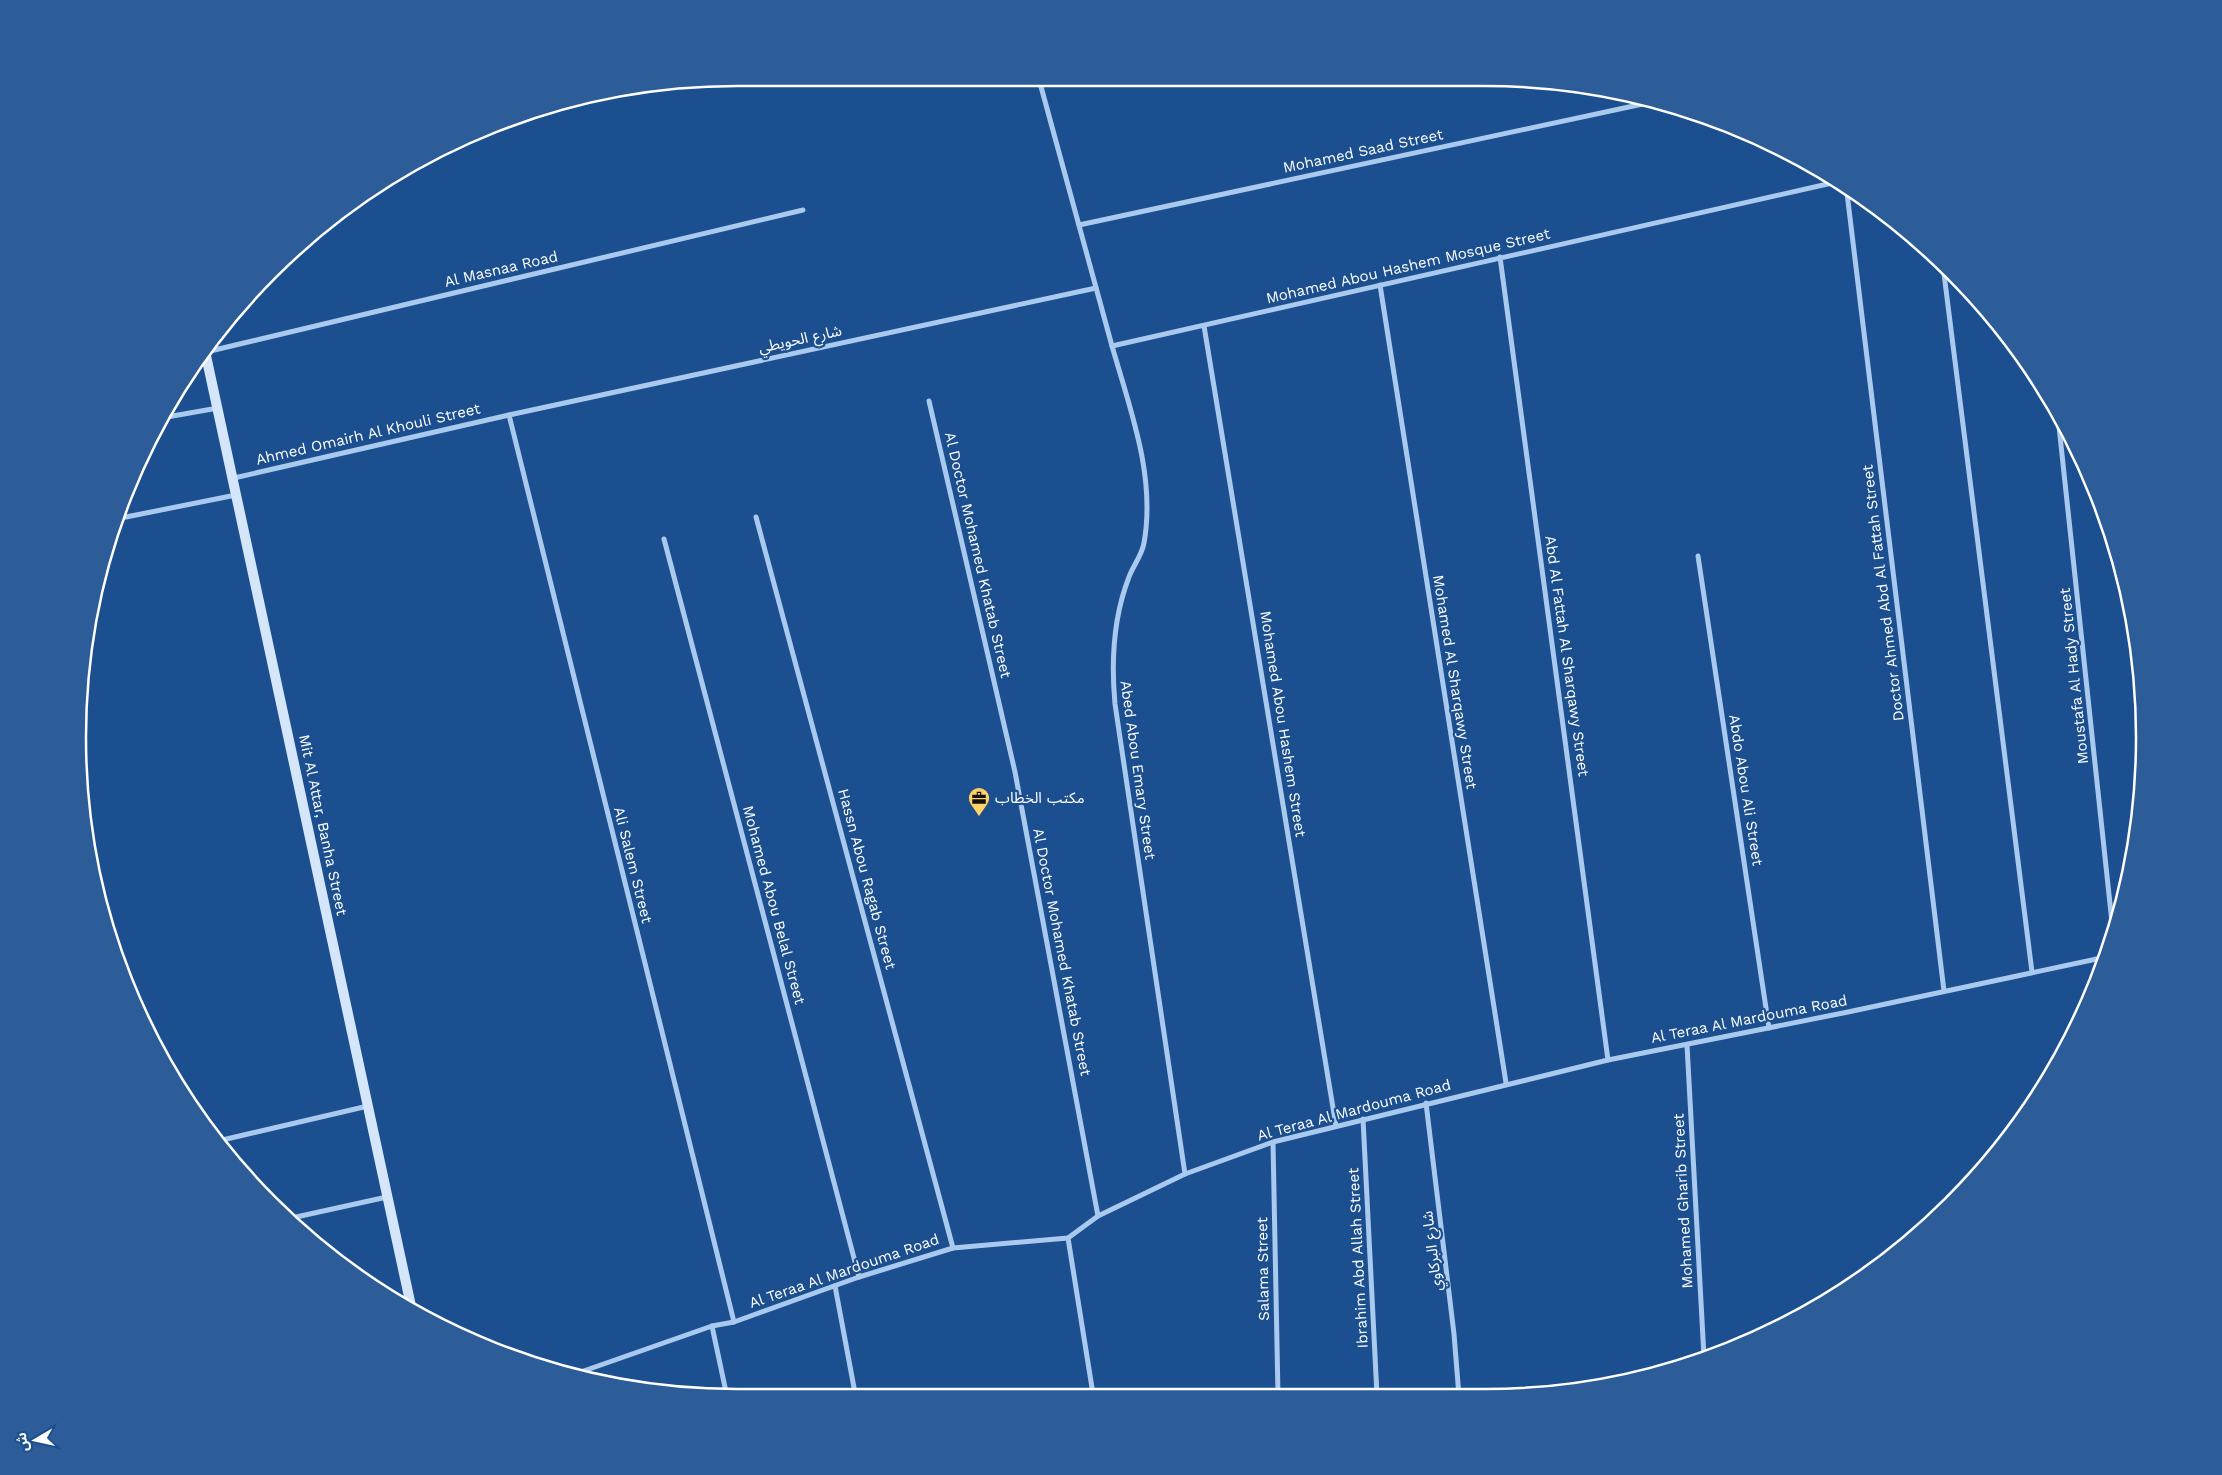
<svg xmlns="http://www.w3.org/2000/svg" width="2222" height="1475" font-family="'Work Sans','Noto Sans Arabic',sans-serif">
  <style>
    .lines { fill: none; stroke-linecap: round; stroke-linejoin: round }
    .minor { stroke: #a9c9ee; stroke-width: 5 }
    .secondary { stroke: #d6e6fa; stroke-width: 10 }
    .labels { text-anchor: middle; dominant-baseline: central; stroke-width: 4.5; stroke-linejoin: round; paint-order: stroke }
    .street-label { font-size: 15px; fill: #fff; stroke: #1b4f8f }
    .poi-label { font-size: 15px; fill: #fff; stroke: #1b4f8f; text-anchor: start }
    .rim { fill: none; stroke: #fff; stroke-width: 2.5 }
  </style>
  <rect width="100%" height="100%" fill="#1b4f8f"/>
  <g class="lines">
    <g class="minor">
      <path d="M 1040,83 L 1112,346 L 1832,183"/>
      <path d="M 1847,193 L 1944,991"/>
      <path d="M 1079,225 L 1652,102"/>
      <path d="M 1500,257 L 1608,1060"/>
      <path d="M 1943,266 L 2032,972"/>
      <path d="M 1380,285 L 1506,1083"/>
      <path d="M 1204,326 L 1336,1126"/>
      <path d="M 1112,346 C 1130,409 1156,476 1144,543 C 1142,555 1133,566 1129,577 C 1113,618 1111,661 1115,704 L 1185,1174"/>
      <path d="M 206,352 L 803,210"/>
      <path d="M 929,401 L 1015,772 L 1098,1216"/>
      <path d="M 509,415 L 734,1322"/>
      <path d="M 167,417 L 218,408"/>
      <path d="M 2058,417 L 2113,932"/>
      <path d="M 234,478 L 509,415 L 1096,288"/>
      <path d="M 756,517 L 953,1248"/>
      <path d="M 116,519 L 236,495"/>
      <path d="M 664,539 L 859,1277"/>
      <path d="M 1698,556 L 1769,1028"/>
      <path d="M 1687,1045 L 1704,1357"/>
      <path d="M 1426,1103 L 1454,1334 L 1459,1396"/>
      <path d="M 1363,1119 L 1377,1395"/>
      <path d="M 218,1141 L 368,1106"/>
      <path d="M 1273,1142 L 1278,1395"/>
      <path d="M 287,1219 L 387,1197"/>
      <path d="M 1068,1238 L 1093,1394"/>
      <path d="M 835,1286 L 855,1393"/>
      <path d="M 1789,1316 L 1799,1315"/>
      <path d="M 712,1326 L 726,1392"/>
      <path d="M 575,1374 L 712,1326 L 734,1322 L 859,1277 L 953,1248 L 1068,1238 L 1098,1216 L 1185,1174 L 1273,1142 L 1608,1060 L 1848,1012 L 2106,957"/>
    </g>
    <path class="secondary" d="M 205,351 L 411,1306"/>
  </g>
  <defs>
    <g id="office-pin" transform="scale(1.125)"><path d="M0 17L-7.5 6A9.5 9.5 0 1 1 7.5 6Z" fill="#ffd166" stroke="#1b4f8f"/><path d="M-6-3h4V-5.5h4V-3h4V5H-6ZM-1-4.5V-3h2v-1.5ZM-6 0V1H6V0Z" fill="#111"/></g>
  </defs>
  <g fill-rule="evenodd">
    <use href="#office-pin" x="979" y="798"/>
  </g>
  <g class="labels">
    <g class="street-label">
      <text transform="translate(1363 151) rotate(-12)">Mohamed Saad Street</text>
      <text transform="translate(1408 266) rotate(-13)">Mohamed Abou Hashem Mosque Street</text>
      <text transform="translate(501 269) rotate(-13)">Al Masnaa Road</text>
      <text transform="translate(800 339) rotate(-12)">شارع الحويطي</text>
      <text transform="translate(368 434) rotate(-13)">Ahmed Omairh Al Khouli Street</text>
      <text transform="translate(978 555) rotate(77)">Al Doctor Mohamed Khatab Street</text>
      <text transform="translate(1883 593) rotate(-97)">Doctor Ahmed Abd Al Fattah Street</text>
      <text transform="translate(1567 656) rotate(82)">Abd Al Fattah Al Sharqawy Street</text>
      <text transform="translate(2074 676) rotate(-96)">Moustafa Al Hady Street</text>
      <text transform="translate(1455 682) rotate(81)">Mohamed Al Sharqawy Street</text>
      <text transform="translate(1283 724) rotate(81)">Mohamed Abou Hashem Street</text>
      <text transform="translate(1138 770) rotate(82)">Abed Abou Emary Street</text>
      <text transform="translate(1746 790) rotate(81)">Abdo Abou Ali Street</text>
      <text transform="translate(323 825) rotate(78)">Mit Al Attar, Banha Street</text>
      <text transform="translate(633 865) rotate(76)">Ali Salem Street</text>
      <text transform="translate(867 879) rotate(75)">Hassn Abou Ragab Street</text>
      <text transform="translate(774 905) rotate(75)">Mohamed Abou Belal Street</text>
      <text transform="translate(1062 952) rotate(79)">Al Doctor Mohamed Khatab Street</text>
      <text transform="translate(1749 1019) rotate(-11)">Al Teraa Al Mardouma Road</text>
      <text transform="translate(1354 1110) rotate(-15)">Al Teraa Al Mardouma Road</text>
      <text transform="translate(1683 1201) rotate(-93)">Mohamed Gharib Street</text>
      <text transform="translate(1432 1251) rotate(-97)">شارع البركاوي</text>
      <text transform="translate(1358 1258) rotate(-93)">Ibrahim Abd Allah Street</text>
      <text transform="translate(1263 1269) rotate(-91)">Salama Street</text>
      <text transform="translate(844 1271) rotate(-19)">Al Teraa Al Mardouma Road</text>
    </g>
    <g class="poi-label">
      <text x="995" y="798">مكتب الخطاب</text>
    </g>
  </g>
  <path d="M0 0H2222V1475H0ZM737 86H1485A651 651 0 0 1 2136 737V738A651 651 0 0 1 1485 1389H737A651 651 0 0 1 86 738V737A651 651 0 0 1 737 86Z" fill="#2d5d98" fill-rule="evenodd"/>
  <path class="rim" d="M737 86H1485A651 651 0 0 1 2136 737V738A651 651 0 0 1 1485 1389H737A651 651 0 0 1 86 738V737A651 651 0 0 1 737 86Z"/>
  <g transform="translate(35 1440) rotate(261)" stroke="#1b4f8f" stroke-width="4" paint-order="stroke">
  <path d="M0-4L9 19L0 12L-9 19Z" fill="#ffffff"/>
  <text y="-8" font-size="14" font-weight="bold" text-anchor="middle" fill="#ffffff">ش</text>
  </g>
</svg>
